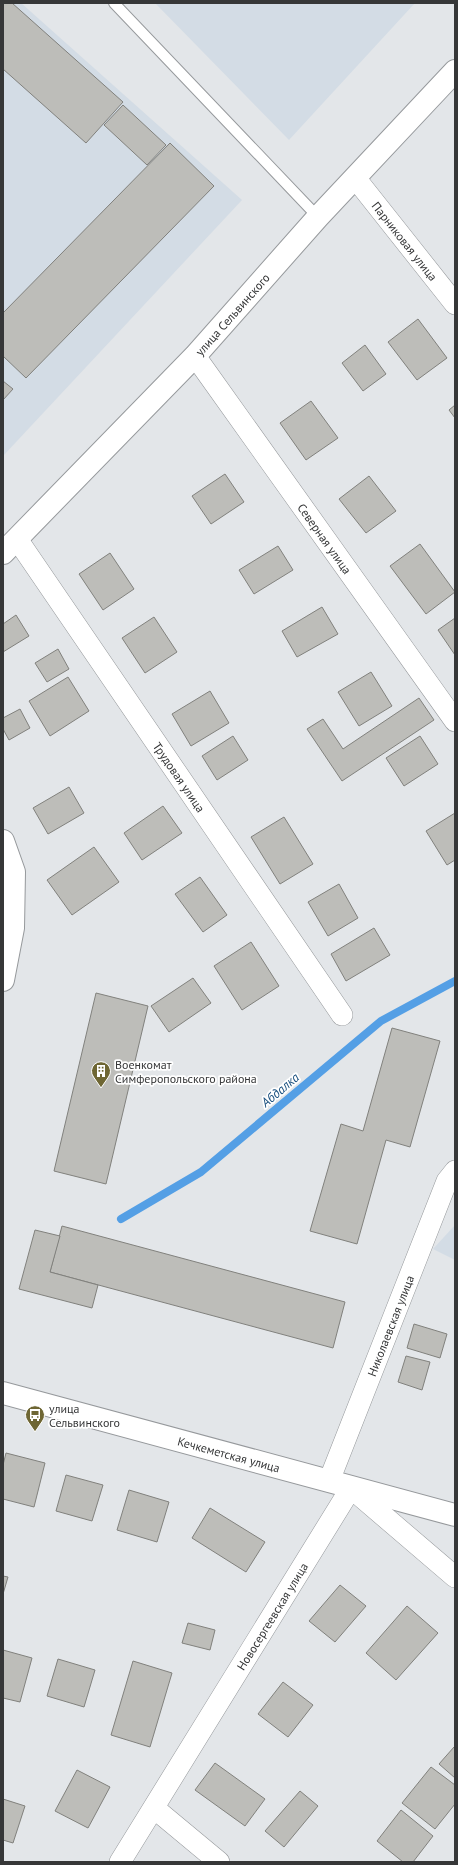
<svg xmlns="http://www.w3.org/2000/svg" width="458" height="1865" font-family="'PT Sans',sans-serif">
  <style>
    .built { fill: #d3dce5 }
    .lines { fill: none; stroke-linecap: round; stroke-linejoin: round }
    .stream { stroke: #549fe5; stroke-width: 8 }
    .building { fill: #bdbdb9; stroke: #81817d }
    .lane-casing { stroke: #96999c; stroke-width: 12 }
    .street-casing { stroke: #96999c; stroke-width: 22 }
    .secondary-casing { stroke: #96999c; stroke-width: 24 }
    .primary-casing { stroke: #96999c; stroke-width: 24 }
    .lane { stroke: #fff; stroke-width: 10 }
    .street { stroke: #fff; stroke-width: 21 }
    .secondary { stroke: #fff; stroke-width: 22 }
    .primary { stroke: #fff; stroke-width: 22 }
    .labels { text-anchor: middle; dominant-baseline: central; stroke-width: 3.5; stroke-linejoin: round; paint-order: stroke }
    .street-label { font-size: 12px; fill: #363738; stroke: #fff }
    .poi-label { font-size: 12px; fill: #363738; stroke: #fff; text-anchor: start }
    .water-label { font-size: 13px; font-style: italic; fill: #1d5280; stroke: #fff }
  </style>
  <rect width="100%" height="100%" fill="#e3e6e9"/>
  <g class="built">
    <path d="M 3,3 L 21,3 L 242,200 L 3,456 Z"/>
    <path d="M 155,3 L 415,3 L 289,140 Z"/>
    <path d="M 455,1225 L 455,1260 L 433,1249 Z"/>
  </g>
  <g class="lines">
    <path class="stream" d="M 121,1219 L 201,1172 L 381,1021 L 455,981"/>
  </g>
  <g class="building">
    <path d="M 3,3 L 12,3 L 123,102 L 86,143 L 3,69 Z"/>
    <path d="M 123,105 L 166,145 L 147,165 L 104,125 Z"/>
    <path d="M 170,143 L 214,186 L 26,378 L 3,356 L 3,313 Z"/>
    <path d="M 418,319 L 447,358 L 417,380 L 388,342 Z"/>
    <path d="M 365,345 L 386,374 L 363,391 L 342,363 Z"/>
    <path d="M 3,381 L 13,389 L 3,400 Z"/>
    <path d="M 311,401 L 338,438 L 306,460 L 280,423 Z"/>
    <path d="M 455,405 L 455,418 L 449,410 Z"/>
    <path d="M 225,474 L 244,502 L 211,524 L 192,496 Z"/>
    <path d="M 369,476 L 396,511 L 366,533 L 339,499 Z"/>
    <path d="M 420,544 L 455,592 L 426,614 L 390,566 Z"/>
    <path d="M 278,546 L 293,570 L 254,594 L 239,570 Z"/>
    <path d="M 110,553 L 134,589 L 103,610 L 79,574 Z"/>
    <path d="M 322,607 L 338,634 L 297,657 L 282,631 Z"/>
    <path d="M 16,615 L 29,636 L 3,652 L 3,624 Z"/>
    <path d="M 154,617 L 177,652 L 145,673 L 122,638 Z"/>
    <path d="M 455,618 L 455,655 L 438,630 Z"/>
    <path d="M 58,649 L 69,669 L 47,682 L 35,663 Z"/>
    <path d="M 371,672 L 392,706 L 359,726 L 338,692 Z"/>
    <path d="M 68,677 L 89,711 L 50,736 L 29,701 Z"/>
    <path d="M 210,691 L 229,723 L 191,746 L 172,714 Z"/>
    <path d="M 419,698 L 434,720 L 342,781 L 307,729 L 323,719 L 343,749 Z"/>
    <path d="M 20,709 L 30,728 L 9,740 L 3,729 L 3,718 Z"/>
    <path d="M 233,736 L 248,760 L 217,780 L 202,756 Z"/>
    <path d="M 420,736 L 438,764 L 404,786 L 386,758 Z"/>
    <path d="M 69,787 L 84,813 L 48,834 L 33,808 Z"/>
    <path d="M 163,806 L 182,833 L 142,860 L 124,833 Z"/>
    <path d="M 455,813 L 455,860 L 447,865 L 426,831 Z"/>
    <path d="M 284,817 L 313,864 L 280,884 L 251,837 Z"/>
    <path d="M 94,847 L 119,882 L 72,915 L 47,880 Z"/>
    <path d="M 200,877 L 227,915 L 203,932 L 175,894 Z"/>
    <path d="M 339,884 L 358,918 L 328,936 L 308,902 Z"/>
    <path d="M 374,928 L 390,955 L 346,981 L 331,954 Z"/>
    <path d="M 251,942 L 279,986 L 242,1010 L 214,966 Z"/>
    <path d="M 193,978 L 211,1003 L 169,1032 L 151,1006 Z"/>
    <path d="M 96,993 L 148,1006 L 106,1184 L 54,1171 Z"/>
    <path d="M 392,1028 L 440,1041 L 410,1147 L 386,1140 L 357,1244 L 310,1231 L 341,1124 L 363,1131 Z"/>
    <path d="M 62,1226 L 345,1302 L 333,1348 L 50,1272 Z"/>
    <path d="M 35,1230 L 60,1236 L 50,1272 L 98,1285 L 92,1308 L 19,1289 Z"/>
    <path d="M 414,1324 L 447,1334 L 440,1358 L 407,1348 Z"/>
    <path d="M 406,1356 L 430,1362 L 422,1390 L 398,1382 Z"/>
    <path d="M 6,1453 L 45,1463 L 34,1507 L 3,1499 L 3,1465 Z"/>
    <path d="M 66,1475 L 103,1485 L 92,1521 L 56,1511 Z"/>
    <path d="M 129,1490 L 169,1502 L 157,1542 L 117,1530 Z"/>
    <path d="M 210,1508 L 265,1542 L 246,1572 L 192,1538 Z"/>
    <path d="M 3,1576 L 8,1577 L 3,1594 Z"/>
    <path d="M 340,1585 L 366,1606 L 335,1642 L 309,1621 Z"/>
    <path d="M 407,1606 L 438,1633 L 396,1680 L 366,1653 Z"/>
    <path d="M 188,1623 L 215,1630 L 210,1650 L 182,1643 Z"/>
    <path d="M 3,1650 L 32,1658 L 20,1702 L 3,1698 Z"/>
    <path d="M 58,1659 L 95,1670 L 84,1707 L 47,1696 Z"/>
    <path d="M 133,1661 L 172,1673 L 150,1747 L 111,1735 Z"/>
    <path d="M 283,1682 L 313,1705 L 288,1737 L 258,1714 Z"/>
    <path d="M 454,1747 L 455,1748 L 455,1778 L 439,1764 Z"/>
    <path d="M 215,1763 L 265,1799 L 245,1826 L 195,1790 Z"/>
    <path d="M 431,1767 L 455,1785 L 455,1804 L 435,1829 L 402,1803 Z"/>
    <path d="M 77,1770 L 110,1787 L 88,1828 L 55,1811 Z"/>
    <path d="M 300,1791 L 318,1806 L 284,1847 L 265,1831 Z"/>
    <path d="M 3,1799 L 25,1806 L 13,1843 L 3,1840 Z"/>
    <path d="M 401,1810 L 433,1836 L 413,1862 L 403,1862 L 377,1841 Z"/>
  </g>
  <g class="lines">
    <g class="lane-casing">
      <path id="lane" d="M 114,3 L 318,217"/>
    </g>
    <g class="street-casing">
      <g id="street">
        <path id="s1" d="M 356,179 L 455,304"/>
        <path id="s2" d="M 195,356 L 455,721"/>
        <path id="s3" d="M 17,539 L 342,1015"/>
        <path id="s4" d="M 329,1481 L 447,1181 L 455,1171"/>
        <path d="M 154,1808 L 219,1862"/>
        <path id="s5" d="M 120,1862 L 351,1488 L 455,1577"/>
      </g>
    </g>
    <g class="secondary-casing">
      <g id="secondary">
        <path id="s6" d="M 3,553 L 195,356 L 318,217 L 455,71"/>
        <path d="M 3,841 L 14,872 L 13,928 L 3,980"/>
      </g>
    </g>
    <g class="primary-casing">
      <g id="primary">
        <path id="s7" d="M 3,1393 L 455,1515"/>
      </g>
    </g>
    <use href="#lane" class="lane"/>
    <use href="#street" class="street"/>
    <use href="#secondary" class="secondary"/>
    <use href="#primary" class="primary"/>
  </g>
  <defs>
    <g id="building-pin" transform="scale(1)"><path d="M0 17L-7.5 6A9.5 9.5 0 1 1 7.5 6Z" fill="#6e6633" stroke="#fff"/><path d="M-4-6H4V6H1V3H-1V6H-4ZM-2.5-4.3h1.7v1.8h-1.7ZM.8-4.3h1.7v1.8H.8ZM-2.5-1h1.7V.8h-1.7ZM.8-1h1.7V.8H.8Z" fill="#fff"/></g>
    <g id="bus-pin" transform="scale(1)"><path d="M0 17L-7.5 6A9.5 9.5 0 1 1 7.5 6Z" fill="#6e6633" stroke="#fff"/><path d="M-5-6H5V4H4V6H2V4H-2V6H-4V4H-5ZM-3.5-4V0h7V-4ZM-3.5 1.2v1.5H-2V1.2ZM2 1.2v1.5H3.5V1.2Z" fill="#fff"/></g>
  </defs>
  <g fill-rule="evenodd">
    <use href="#building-pin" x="101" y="1071"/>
    <use href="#bus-pin" x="35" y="1415"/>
  </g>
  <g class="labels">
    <g class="street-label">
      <text stroke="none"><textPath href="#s1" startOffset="79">Парниковая улица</textPath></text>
      <text stroke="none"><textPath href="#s6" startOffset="331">улица Сельвинского</textPath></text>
      <text stroke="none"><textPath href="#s2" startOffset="224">Северная улица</textPath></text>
      <text stroke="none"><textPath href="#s3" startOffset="288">Трудовая улица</textPath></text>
      <text stroke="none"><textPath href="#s4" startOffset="167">Николаевская улица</textPath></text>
      <text stroke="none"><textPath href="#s7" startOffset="234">Кечкеметская улица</textPath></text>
      <text stroke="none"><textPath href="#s5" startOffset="289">Новосергеевская улица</textPath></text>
    </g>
    <g class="poi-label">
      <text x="115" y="1064">Военкомат<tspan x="115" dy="14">Симферопольского района</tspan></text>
      <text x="49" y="1408">улица<tspan x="49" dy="14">Сельвинского</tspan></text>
    </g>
    <g class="water-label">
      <text transform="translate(280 1090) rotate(-40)">Абдалка</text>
    </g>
  </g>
  <rect width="458" height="1865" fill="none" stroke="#363738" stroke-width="8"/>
</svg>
